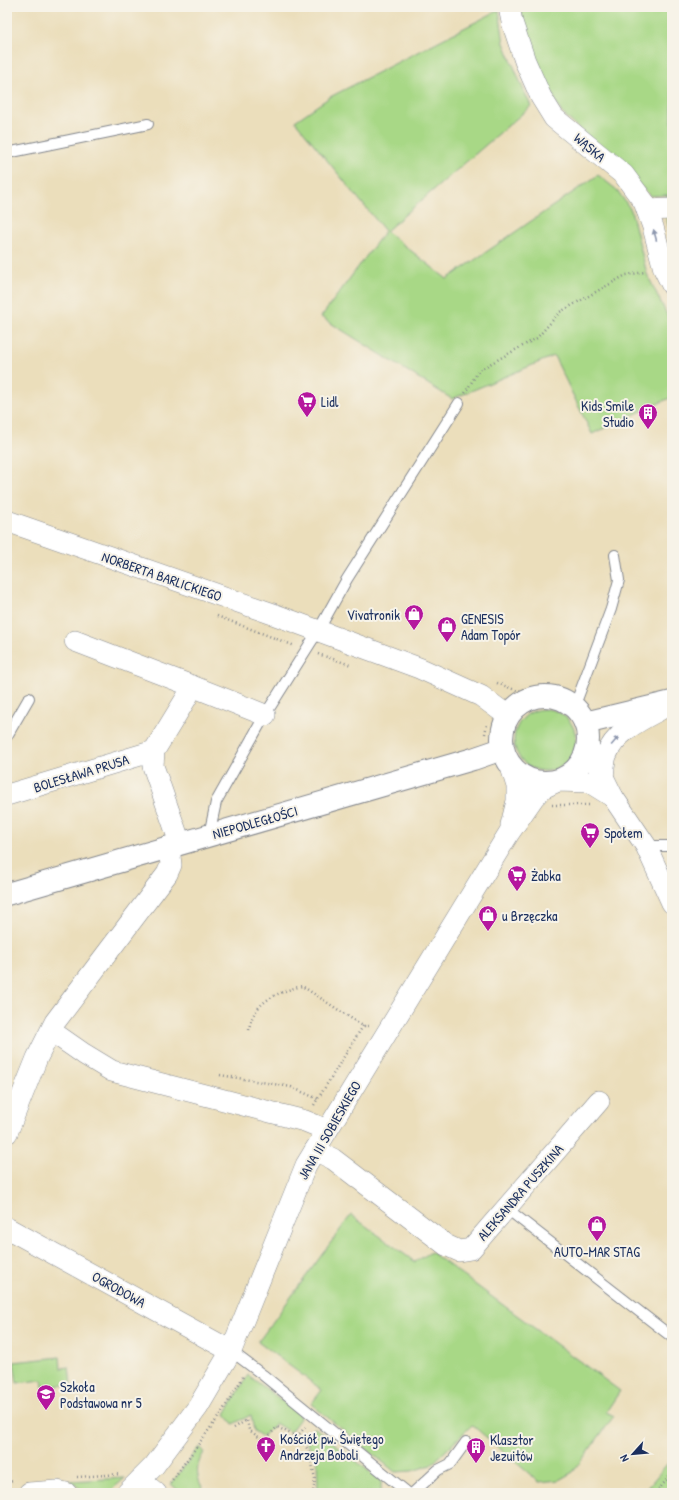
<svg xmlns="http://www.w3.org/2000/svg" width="679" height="1500" font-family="'Patrick Hand',sans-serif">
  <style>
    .green { fill: #a8d886; stroke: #628472 }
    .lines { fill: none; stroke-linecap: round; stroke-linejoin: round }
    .lane-casing { stroke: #83868c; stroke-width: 12 }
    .street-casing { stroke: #83868c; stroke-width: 22 }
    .secondary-casing { stroke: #83868c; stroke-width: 24 }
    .path { stroke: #83868c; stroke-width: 2.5; stroke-dasharray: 1 3; stroke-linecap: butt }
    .lane { stroke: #fff; stroke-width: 10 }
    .street { stroke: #fff; stroke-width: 21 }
    .secondary { stroke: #fff; stroke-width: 22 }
    .oneway { fill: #8d97ae }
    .labels { text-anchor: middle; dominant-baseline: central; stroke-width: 4; stroke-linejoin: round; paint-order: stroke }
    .street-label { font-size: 14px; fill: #1b2f5e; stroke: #f7f3e8 }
    .poi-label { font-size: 14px; fill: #1b2f5e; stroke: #f7f3e8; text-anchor: start }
  </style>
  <rect width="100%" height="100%" fill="#f7f3e8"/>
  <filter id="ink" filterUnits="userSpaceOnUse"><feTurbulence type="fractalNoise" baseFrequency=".025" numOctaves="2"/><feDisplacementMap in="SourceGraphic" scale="8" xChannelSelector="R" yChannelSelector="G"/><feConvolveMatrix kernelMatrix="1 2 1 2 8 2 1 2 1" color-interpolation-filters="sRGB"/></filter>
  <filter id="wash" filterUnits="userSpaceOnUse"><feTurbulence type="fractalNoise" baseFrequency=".012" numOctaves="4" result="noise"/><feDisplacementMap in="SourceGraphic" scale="16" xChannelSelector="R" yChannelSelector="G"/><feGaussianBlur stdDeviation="0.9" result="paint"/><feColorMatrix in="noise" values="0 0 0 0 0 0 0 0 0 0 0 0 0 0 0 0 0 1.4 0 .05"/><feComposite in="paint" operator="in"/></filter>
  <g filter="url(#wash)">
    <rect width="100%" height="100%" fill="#ebdebb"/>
    <g class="green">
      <path d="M 520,7 L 672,7 L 672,244 L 664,205 L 668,195 L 651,196 L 561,112 L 530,48 Z"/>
      <path d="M 499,10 L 504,43 L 524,91 L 531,106 L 386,231 L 447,279 L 598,175 L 617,190 L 631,210 L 647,274 L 672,325 L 672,397 L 592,434 L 554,356 L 452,399 L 321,317 L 385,231 L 295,121 L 330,97 Z"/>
      <circle cx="545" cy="740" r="31"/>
      <path d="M 351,1215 L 415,1262 L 431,1252 L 620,1391 L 606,1412 L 614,1416 L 573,1472 L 559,1480 L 539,1482 L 472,1425 L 431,1465 L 412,1471 L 395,1472 L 311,1404 L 322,1390 L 258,1342 Z"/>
      <path d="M 60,1357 L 61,1368 L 69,1367 L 71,1384 L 43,1387 L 42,1380 L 17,1383 L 14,1362 Z"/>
      <path d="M 248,1375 L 297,1412 L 301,1417 L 290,1432 L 275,1423 L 263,1437 L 254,1431 L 251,1415 L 233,1424 L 225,1414 Z"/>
      <path d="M 314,1427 L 381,1481 L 381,1493 L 318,1493 L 317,1457 L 305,1439 Z"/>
      <path d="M 199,1447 L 202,1450 L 204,1453 C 194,1466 196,1482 207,1493 L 181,1493 L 171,1484 Z"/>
      <path d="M 672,1458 L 672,1493 L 643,1493 Z"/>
      <path d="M 125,1478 L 108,1493 L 86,1493 L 70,1481 Z"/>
    </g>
  </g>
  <g filter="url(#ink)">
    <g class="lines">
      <g class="lane-casing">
        <g id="lane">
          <path d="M 7,153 L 148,124"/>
          <path d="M 572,706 L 578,697 L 611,609 L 619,580 L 615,555"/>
          <path d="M 7,736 L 29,698"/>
          <path d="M 209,835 L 216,802 L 265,715 L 318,631 L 347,579 L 459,403"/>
          <path d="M 646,846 L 672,846"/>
          <path d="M 506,1208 L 672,1337"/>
          <path d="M 231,1351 L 263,1375 L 408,1493"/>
          <path d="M 413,1493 L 438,1470 L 450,1464 L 466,1442"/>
        </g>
      </g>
      <g class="street-casing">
        <g id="street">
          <path d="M 509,7 L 512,22 L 525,61 L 541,97 L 554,118 L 624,175 L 644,202 L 653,227 L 664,269 L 672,285"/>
          <path d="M 647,210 L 672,209"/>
          <path d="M 7,521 L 273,614 L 419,668 L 481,696 L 508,716"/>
          <path d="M 75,641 L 192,686"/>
          <path d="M 588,746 L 613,797 L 646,846 L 672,903"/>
          <path d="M 511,767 L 517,786 L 517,801 L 511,825"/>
          <path d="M 603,777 C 604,770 604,762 606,756 C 615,731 643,719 665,707"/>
          <path d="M 7,795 L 154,751"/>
          <path d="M 180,843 L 153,766 L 154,751 L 187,697 L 192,686 L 265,715"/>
          <path d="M 51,1031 L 84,1054 L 112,1071 L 305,1121 L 327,1130"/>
          <path d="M 7,1133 L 37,1058 L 55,1022 L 167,874 L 171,865 L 169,847"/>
          <path d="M 315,1150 L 333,1159 L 446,1245 L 459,1251 L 471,1249 L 599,1101"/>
          <path d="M 7,1228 L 231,1351"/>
          <path d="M 140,1480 L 156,1493"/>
          <path d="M 29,1493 L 57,1491 L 66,1493"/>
          <path d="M 127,1493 L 154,1466 L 198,1407 L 231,1351 L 306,1165 L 509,833 L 534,797 L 543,788 L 558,781 L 589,782 L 613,797"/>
        </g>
      </g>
      <g class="secondary-casing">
        <g id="secondary">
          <circle cx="545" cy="739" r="43"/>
          <path d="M 585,723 L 672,702"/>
          <path d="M 7,894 L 473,759 L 502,749"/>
        </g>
      </g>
      <g class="path">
        <path d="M 465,393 L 479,370 L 537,338 L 560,312 L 626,275 L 645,272"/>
        <path d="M 217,616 L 295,646"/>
        <path d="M 318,654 L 351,665"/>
        <path d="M 497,683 L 518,691 L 535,687 L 552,687 L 567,690"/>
        <path d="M 485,734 L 487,724"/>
        <path d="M 552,805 L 589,805"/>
        <path d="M 249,1030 C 252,1002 278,992 302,986 L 363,1026 L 369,1026"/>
        <path d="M 220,1075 L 291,1087 L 318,1099"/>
        <path d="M 314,1105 L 363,1026"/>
        <path d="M 234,1428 L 247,1420 L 249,1430 L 264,1441 L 277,1427 L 301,1439 L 310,1453 L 315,1479 L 313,1493"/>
        <path d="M 297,1437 L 305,1427"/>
        <path d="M 77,1477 L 120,1474"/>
        <path d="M 7,1482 L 14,1481"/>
        <path d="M 170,1483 L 222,1412 L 243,1377"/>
        <path d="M 546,1492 L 546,1493"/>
        <path d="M 365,1493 L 383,1489"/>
        <path d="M 656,1493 L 672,1473"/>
      </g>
      <use href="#lane" class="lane"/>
      <use href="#street" class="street"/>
      <use href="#secondary" class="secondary"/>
    </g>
    <defs><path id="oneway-solid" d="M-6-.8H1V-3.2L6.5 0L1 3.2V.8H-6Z"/></defs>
    <g class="oneway">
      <use href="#oneway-solid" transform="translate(655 235) rotate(-105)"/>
      <use href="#oneway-solid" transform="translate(615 741) rotate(-50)"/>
    </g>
  </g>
  <defs>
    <g id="supermarket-pin" transform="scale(1)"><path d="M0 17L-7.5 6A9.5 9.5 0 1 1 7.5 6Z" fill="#b5179e" stroke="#f7f3e8"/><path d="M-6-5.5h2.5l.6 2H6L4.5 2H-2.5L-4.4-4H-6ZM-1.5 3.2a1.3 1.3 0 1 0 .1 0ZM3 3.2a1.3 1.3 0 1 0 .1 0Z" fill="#fff"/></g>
    <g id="building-pin" transform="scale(1)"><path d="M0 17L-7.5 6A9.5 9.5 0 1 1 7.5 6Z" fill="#b5179e" stroke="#f7f3e8"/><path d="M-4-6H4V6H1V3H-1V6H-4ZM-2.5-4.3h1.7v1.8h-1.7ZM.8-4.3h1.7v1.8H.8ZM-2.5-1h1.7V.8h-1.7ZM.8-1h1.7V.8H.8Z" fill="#fff"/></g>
    <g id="shop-pin" transform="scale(1)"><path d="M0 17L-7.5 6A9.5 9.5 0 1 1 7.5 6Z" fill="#b5179e" stroke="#f7f3e8"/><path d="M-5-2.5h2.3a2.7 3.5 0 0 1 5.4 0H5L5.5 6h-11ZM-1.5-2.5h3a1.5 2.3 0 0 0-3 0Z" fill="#fff"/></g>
    <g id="school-pin" transform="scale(1)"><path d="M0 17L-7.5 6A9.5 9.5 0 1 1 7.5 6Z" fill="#b5179e" stroke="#f7f3e8"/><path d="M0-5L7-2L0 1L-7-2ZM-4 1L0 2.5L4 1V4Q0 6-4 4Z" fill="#fff"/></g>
    <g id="church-pin" transform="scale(1)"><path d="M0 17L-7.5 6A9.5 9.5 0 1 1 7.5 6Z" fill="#b5179e" stroke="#f7f3e8"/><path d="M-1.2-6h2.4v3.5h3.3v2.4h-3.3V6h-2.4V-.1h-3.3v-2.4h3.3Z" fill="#fff"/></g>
  </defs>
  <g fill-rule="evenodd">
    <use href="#supermarket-pin" x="307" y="401"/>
    <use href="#building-pin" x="648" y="413"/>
    <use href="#shop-pin" x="414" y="614"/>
    <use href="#shop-pin" x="447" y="626"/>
    <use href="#supermarket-pin" x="590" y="832"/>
    <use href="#supermarket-pin" x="517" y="875"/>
    <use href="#shop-pin" x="488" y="915"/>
    <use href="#shop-pin" x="597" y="1225"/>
    <use href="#school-pin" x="46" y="1394"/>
    <use href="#church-pin" x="266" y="1446"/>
    <use href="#building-pin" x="476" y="1447"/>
  </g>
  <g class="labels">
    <g class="street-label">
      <text transform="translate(590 147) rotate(40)">WĄSKA</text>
      <text transform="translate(162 576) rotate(19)">NORBERTA BARLICKIEGO</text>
      <text transform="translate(81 773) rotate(-17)">BOLESŁAWA PRUSA</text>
      <text transform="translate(255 822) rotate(-16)">NIEPODLEGŁOŚCI</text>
      <text transform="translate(329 1130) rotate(-60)">JANA III SOBIESKIEGO</text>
      <text transform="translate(520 1192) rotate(-49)">ALEKSANDRA PUSZKINA</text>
      <text transform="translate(119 1289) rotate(29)">OGRODOWA</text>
    </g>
    <g class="poi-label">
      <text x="321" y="401">Lidl</text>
      <text x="634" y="405" text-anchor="end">Kids Smile<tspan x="634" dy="16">Studio</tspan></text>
      <text x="400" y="614" text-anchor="end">Vivatronik</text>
      <text x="461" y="618">GENESIS<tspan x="461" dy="16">Adam Topór</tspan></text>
      <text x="604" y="832">Społem</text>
      <text x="531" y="875">Żabka</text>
      <text x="502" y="915">u Brzęczka</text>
      <text x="597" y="1251" text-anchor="middle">AUTO-MAR STAG</text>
      <text x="60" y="1386">Szkoła<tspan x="60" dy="16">Podstawowa nr 5</tspan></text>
      <text x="280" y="1438">Kościół pw. Świętego<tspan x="280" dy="16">Andrzeja Boboli</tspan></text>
      <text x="490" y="1439">Klasztor<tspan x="490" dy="16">Jezuitów</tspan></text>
    </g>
  </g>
  <rect width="679" height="1500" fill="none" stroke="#f7f3e8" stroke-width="24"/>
  <g transform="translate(633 1454) rotate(243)" stroke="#f7f3e8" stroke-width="3" paint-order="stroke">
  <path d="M0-3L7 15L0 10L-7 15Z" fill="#1b2f5e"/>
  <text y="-6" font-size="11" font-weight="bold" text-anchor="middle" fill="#1b2f5e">N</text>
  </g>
</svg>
